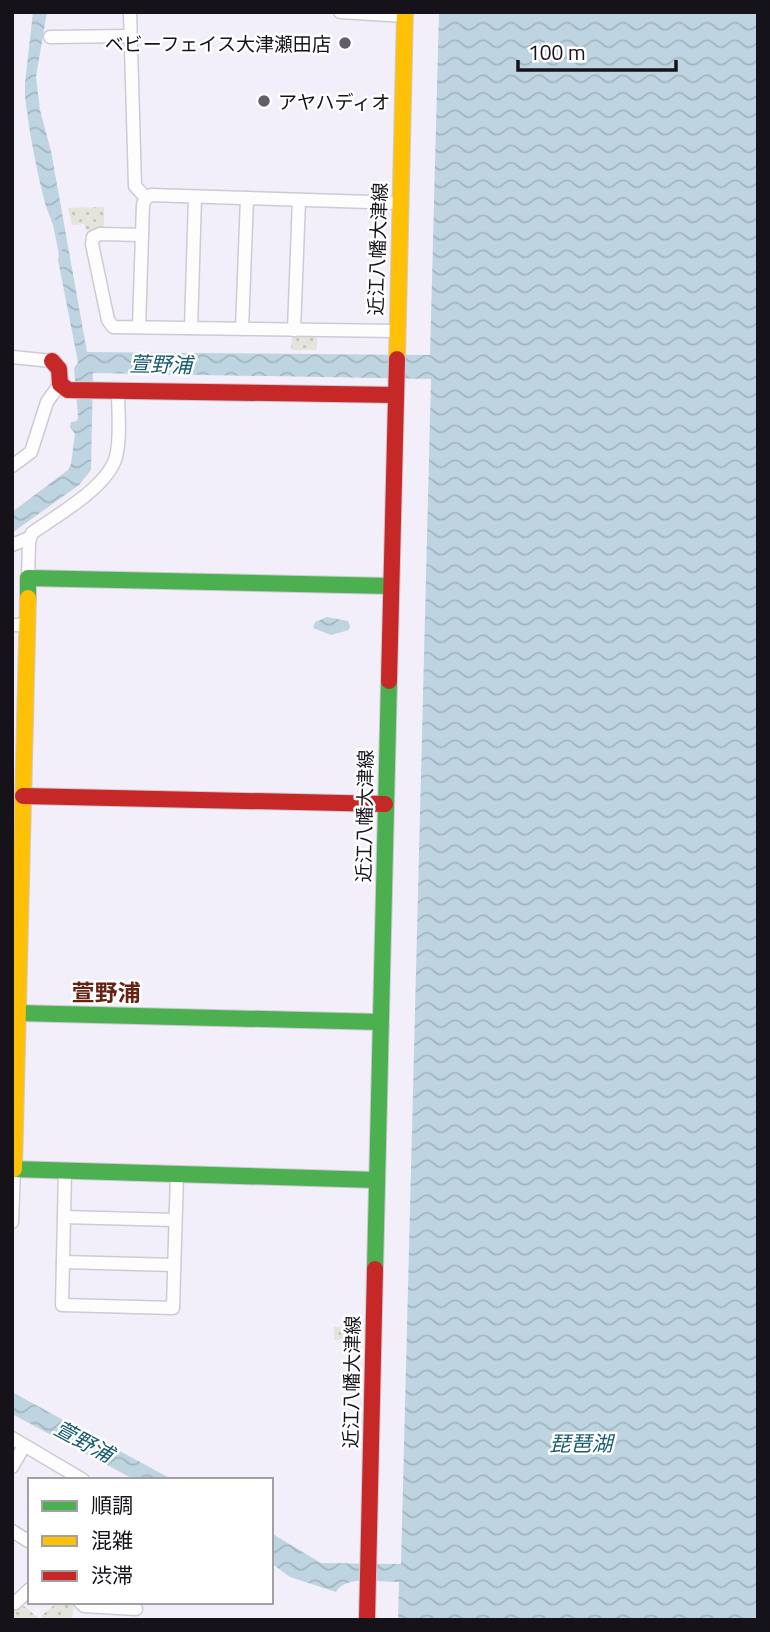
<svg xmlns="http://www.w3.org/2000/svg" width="770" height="1632" font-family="'Titillium Web','Noto Sans JP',sans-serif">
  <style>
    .grass { fill: url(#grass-dots) }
    .water { fill: url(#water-waves) }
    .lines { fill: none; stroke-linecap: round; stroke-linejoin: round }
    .stream { stroke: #bed5e1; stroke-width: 3.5 }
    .street-casing { stroke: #cecad4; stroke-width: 15 }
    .fast-casing { stroke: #cecad4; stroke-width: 18 }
    .slow-casing { stroke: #cecad4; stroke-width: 18 }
    .jam-casing { stroke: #cecad4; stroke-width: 18 }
    .street { stroke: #fdfdfe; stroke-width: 12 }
    .fast { stroke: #4caf50; stroke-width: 16 }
    .slow { stroke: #ffc107; stroke-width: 16 }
    .jam { stroke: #c62828; stroke-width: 16 }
    .poi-dot { fill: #635f68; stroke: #fff; stroke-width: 2.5 }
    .labels { text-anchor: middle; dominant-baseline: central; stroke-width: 5; stroke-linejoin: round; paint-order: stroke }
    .poi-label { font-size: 19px; fill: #15121a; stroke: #fff; text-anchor: end }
    .street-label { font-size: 19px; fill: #15121a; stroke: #fff }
    .water-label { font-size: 21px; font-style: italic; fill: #175c6e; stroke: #fff }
    .quarter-label { font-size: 23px; font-weight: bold; fill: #662314; stroke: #fff }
  </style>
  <defs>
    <pattern id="grass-dots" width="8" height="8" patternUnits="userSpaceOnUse" patternTransform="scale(1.75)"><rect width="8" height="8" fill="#e4e4db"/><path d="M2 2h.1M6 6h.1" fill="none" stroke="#c3c3bb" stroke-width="1.8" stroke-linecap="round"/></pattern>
    <pattern id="water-waves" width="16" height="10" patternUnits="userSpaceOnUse" patternTransform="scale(1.75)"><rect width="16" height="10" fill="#bed5e1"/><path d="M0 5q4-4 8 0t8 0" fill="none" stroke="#a2b6c0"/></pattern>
  </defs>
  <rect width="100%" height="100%" fill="#f3effa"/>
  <g class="grass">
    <path d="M 104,207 L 104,230 L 86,230 L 84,224 L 72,225 L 68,208 Z"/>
    <path d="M 292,333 L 317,334 L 317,350 L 291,350 Z"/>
    <path d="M 334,1327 L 360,1327 L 360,1341 L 334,1340 Z"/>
    <path d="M 58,1602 L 75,1602 L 71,1620 L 41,1620 L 42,1615 Z"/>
    <path d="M 24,1606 L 37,1617 L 37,1620 L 12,1620 L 12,1613 L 19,1607 Z"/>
  </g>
  <g class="water">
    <path d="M 33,12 L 47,12 L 36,77 L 40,110 L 51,151 L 87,352 L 430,355 L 439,12 L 758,12 L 758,1620 L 398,1620 L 399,1582 C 380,1583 347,1574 336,1592 L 290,1577 L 271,1563 L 271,1533 L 321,1563 L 401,1564 L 431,379 L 93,373 L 91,470 L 79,485 L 12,533 L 12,512 L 68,470 L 71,464 L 75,434 L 70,427 L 71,422 L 77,421 L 78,417 L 74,368 L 78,362 L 58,260 C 62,238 51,223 45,203 C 36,168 29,131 25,96 L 25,83 Z"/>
    <path d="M 327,617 L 348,621 L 350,626 L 349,630 L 331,635 L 313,628 L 315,622 Z"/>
    <path d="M 12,1392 L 173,1480 L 135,1480 L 12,1414 Z"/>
  </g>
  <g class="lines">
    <path class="stream" d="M 54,221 L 61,255"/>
    <g class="street-casing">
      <g id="street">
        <path d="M 130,12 L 135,186 L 146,198"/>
        <path d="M 340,12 L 405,16"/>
        <path d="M 50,37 L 130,36"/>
        <path d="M 142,235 L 100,234 L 93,237 L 92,244 L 108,320 L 113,327 L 396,331"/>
        <path d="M 139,327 L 143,204 L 146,198 L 151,195 L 400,203"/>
        <path d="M 191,328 L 195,197"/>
        <path d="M 242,329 L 247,198"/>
        <path d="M 294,330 L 299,200"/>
        <path d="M 12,357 L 52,361"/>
        <path d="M 12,466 L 31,452 L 47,402 L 60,384"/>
        <path d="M 12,545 L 29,538"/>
        <path d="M 28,578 L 29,542 L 32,533 C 57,515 107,488 116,457 C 121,437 118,412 118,392"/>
        <path d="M 12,625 L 27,625"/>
        <path d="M 65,1171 L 62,1305 L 173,1308 L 177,1174"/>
        <path d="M 64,1217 L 175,1220"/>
        <path d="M 12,1222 L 14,1169"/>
        <path d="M 63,1262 L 174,1265"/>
        <path d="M 12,1438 L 83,1480"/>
        <path d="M 12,1467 L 24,1446"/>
        <path d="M 12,1531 L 30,1542"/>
        <path d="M 12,1602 L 15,1603 L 30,1589"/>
        <path d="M 80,1602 L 84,1606 L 136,1609"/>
      </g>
    </g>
    <g class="fast-casing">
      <g id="fast">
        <path d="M 28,598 L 28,578 L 391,586"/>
        <path d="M 18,1013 L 380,1022"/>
        <path d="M 12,1169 L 376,1180"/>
        <path d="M 375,1269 L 389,681"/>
      </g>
    </g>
    <g class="slow-casing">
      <g id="slow">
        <path d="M 397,359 L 405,12"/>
        <path d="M 14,1169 L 28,598"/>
      </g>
    </g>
    <g class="jam-casing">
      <g id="jam">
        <path d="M 52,361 L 59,369 L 60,384 L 68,390 L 395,395"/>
        <path d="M 389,681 L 397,359"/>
        <path d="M 23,796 L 385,804"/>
        <path d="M 367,1620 L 375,1269"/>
      </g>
    </g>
    <use href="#street" class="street"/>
    <use href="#fast" class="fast"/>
    <use href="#slow" class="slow"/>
    <use href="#jam" class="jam"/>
  </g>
  <g class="poi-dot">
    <circle cx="345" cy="43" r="7"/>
    <circle cx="264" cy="101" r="7"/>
  </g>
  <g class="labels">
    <g class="poi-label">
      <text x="331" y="43">ベビーフェイス大津瀬田店</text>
      <text x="278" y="101" text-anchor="start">アヤハディオ</text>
    </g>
    <g class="street-label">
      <text transform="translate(377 249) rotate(-88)">近江八幡大津線</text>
      <text transform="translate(364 816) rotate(-89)">近江八幡大津線</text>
      <text transform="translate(351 1382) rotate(-89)">近江八幡大津線</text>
    </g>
    <g class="water-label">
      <text transform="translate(161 364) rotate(1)">萱野浦</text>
      <text transform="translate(84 1441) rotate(28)">萱野浦</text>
      <text x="581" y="1443">琵琶湖</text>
    </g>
    <g class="quarter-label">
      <text x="106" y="992">萱野浦</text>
    </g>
  </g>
  <rect width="770" height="1632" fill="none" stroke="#15121a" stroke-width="28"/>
  <rect x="28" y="1478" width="245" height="126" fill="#ffffff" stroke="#a1a0a3" stroke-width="2"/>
  <rect x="42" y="1501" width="35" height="10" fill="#4caf50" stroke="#a1a0a3" stroke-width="2"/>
  <text x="91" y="1513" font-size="21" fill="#15121a">順調</text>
  <rect x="42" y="1536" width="35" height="10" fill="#ffc107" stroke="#a1a0a3" stroke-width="2"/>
  <text x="91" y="1548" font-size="21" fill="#15121a">混雑</text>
  <rect x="42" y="1571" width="35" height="10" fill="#c62828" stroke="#a1a0a3" stroke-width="2"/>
  <text x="91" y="1583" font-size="21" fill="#15121a">渋滞</text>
  <path d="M518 60v10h158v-10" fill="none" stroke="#15121a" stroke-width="3.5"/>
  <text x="528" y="60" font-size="21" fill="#15121a" stroke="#ffffff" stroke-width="5" paint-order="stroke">100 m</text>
</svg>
